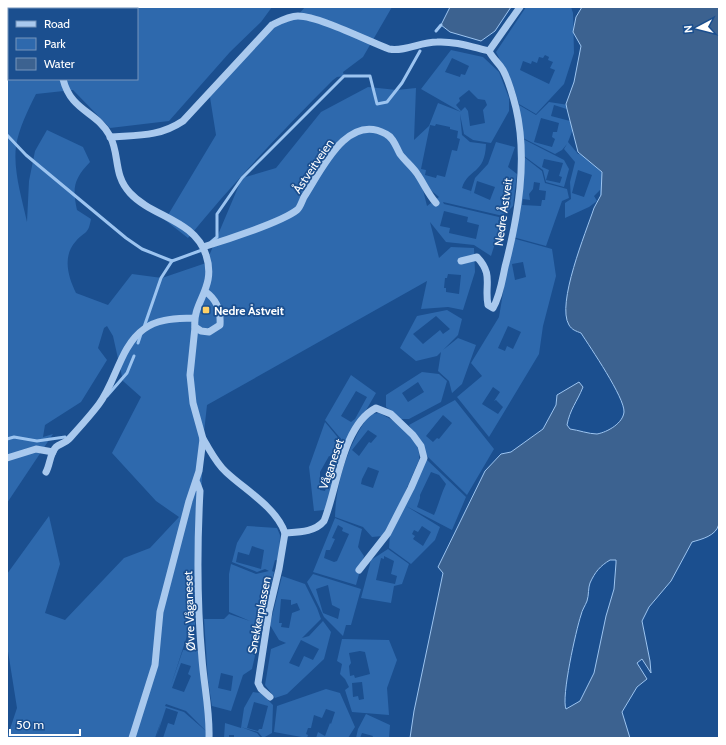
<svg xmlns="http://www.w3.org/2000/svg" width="726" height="745" font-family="Cabin,sans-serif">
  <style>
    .green { fill: #2e69ad; fill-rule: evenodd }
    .water { fill: #3c6290; stroke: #9cc4f0; fill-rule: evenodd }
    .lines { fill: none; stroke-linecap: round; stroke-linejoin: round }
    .stream { stroke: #9cc4f0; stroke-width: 3 }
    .minor { stroke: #a9c9ee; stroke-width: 7 }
    .poi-dot { fill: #ffd166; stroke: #1b4f8f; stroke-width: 1.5 }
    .labels { text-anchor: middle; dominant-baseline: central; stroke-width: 3.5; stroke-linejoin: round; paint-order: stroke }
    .street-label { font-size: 12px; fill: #fff; stroke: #1b4f8f }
    .poi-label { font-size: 12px; font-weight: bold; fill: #fff; stroke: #1b4f8f; text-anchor: start }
  </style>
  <rect width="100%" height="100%" fill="#1b4f8f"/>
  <g class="green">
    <path d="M 7,7 L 272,7 L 261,22 L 230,52 L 169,121 L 110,128 L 73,90 L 36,94 C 28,110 19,128 16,146 C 13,171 22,198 27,222 L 29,181 L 35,151 L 47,130 L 83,147 L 90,162 C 74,179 72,187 77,210 L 91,219 C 88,235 86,230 76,241 C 62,256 68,277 76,293 L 108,305 L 132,274 L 162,278 L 206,263 L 242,178 L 276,168 L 321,112 L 368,87 L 397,90 L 416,88 L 414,140 L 429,126 L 438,103 L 461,112 L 421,89 L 451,50 L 483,57 L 499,72 L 509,98 L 509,111 L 491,143 L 473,140 L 464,134 L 460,114 L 462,135 L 470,142 L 486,144 C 485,175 468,168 462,188 L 471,191 L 470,195 L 475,178 L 488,164 L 496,142 L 515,147 L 508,167 L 517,174 L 513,206 L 503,216 L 443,202 L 444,204 L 503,218 L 491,256 L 474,245 L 446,242 L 430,222 L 439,258 L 451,247 L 474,248 L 475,272 L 463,310 L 448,307 L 421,309 L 427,281 L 207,405 L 203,441 L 200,546 L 195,626 L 188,633 L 171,685 L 183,650 L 198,651 L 206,708 L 206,731 L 186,711 L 166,704 L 165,706 L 184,712 L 207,732 L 206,738 L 163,738 L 168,723 L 174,725 L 178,712 L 166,708 L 156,738 L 161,721 L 155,738 L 86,738 L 78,736 L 71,738 L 7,738 L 17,708 L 7,645 L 7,574 L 49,516 L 60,564 L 45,613 L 65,620 L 124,558 L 150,548 L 179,517 L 156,501 L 112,453 L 141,397 L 123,381 L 113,336 L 107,326 L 104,328 L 98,348 L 107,360 L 81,402 L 45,425 L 43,437 L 53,434 L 7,503 ZM 9,9 L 137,9 L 137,79 L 9,79 ZM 452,58 L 469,66 L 465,75 L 461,74 L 460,77 L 445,72 ZM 469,90 L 478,99 L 485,100 L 487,105 L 483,110 L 485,123 L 470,126 L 468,111 L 465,107 L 461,111 L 456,105 L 460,101 L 459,98 ZM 436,124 L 450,127 L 450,129 L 458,131 L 457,138 L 460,139 L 457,151 L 452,150 L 445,177 L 437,175 L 436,178 L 425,175 L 426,170 L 421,169 L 430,125 L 435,126 ZM 418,170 L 421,173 L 427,187 L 439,197 L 427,206 ZM 477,181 L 495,187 L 490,200 L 474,193 ZM 444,211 L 468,217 L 467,222 L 479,225 L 476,239 L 449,233 L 450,228 L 440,226 ZM 448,274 L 461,275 L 459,294 L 446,292 L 446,288 L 444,288 L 445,278 L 447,278 ZM 181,663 L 191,666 L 188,674 L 191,676 L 184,692 L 172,688 Z"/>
    <path d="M 305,7 L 392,7 L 363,57 L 343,72 L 344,76 L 337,77 L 333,80 C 282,131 233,183 188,238 L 165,220 L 216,135 L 209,91 L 272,25 L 298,15 Z"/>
    <path d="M 526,7 L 571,7 L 573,13 L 574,53 L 564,84 L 536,114 L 519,104 L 513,85 L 496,52 ZM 545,55 L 549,57 L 548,60 L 553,62 L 550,68 L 555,70 L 549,84 L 520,70 L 523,61 L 531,64 L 532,61 L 537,63 L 539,57 L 543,58 Z"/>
    <path d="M 549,102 L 575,106 L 573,129 L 568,142 L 578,154 L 601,156 L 600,167 L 602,174 L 605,173 L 604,197 L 600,195 L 600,190 L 594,196 L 597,201 L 589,207 L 565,218 L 565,203 L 571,199 L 570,182 L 575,162 L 564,149 L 567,144 L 562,150 L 555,154 L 523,138 L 519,105 L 536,115 ZM 554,105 L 573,111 L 570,121 L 551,116 ZM 541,118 L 559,123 L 557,132 L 553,132 L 552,137 L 555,139 L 552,147 L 534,142 ZM 578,170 L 592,175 L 584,197 L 572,193 Z"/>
    <path d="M 523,139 L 564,160 L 569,169 L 564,187 L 546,182 L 543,170 L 524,156 ZM 544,159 L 563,163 L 559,176 L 562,177 L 560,183 L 546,180 L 549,170 L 542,167 Z"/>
    <path d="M 524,157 L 542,171 L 545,183 L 567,189 L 569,198 L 562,201 L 546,246 L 513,237 ZM 534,182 L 540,183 L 539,190 L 546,191 L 545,200 L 542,200 L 541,206 L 522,205 L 523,199 L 530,200 L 529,194 L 533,189 Z"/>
    <path d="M 512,238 L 552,249 L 556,276 L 543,326 L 539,354 L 489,437 L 457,397 L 482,376 L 471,363 L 499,317 L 514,320 L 499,317 ZM 523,262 L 526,277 L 515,280 L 512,264 ZM 508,326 L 521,332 L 513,349 L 507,346 L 505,351 L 498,348 ZM 493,387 L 500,392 L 494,401 L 496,400 L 503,407 L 498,414 L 482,404 Z"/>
    <path d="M 447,310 L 462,319 L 458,335 L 443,350 L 458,338 L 476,345 L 462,384 L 452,393 L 449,381 L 438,371 L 441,352 L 437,356 L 416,361 L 400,348 L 417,316 ZM 436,316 L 450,329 L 443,334 L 440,330 L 423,344 L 413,334 Z"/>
    <path d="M 422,372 L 439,374 L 447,381 L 441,402 L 409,419 L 400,419 L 386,407 L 386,395 ZM 418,382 L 424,392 L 408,402 L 402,393 Z"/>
    <path d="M 351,375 L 376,393 L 346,445 L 325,420 ZM 356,391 L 367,397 L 355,419 L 351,422 L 341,416 Z"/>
    <path d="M 455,400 L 494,449 L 467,495 L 427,456 L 409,425 ZM 443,415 L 452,423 L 439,439 L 437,438 L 433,442 L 426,436 Z"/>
    <path d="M 379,413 C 396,421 422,437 419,460 L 396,513 L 383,536 L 372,537 L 363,527 L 335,517 C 336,482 349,442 370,414 ZM 368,430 L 377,436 L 371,443 L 369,442 L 359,456 L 352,450 ZM 368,467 L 379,471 L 373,488 L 361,484 L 362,479 Z"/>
    <path d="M 325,422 L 345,446 L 325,510 L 314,511 L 309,467 ZM 329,456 L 333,457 L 332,462 L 334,462 L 325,491 L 320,490 L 320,472 Z"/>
    <path d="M 425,458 L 466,497 L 452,530 L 406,506 L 440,527 L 435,540 L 411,564 L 389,548 L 390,534 ZM 431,472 L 439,475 L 446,484 C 441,494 439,504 434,515 L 417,507 L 420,498 L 420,495 ZM 422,526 L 431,532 L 423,546 L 413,539 L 415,536 L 412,534 L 414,530 L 418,532 Z"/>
    <path d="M 335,518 L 362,529 L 358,547 L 364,556 L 356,585 L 313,572 ZM 338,525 L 343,528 L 342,531 L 349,534 L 337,561 L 334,562 L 324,558 L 326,550 L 330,550 L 335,539 L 332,538 Z"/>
    <path d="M 247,526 L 277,528 L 280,535 L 279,561 L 275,560 L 272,571 L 274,572 L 252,669 L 243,675 L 231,711 L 212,706 L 208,680 L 204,619 L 224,619 L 229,614 L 250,621 L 229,612 L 229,574 L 231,564 L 256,574 L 269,571 L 265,569 L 257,572 L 232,562 L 237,543 ZM 252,546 L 264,550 L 261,569 L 236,562 L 238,552 L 249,555 ZM 221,673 L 233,676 L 231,691 L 218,688 Z"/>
    <path d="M 388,549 L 409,564 L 402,584 L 394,586 L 391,603 L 361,598 L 371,560 ZM 384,556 L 394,561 L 391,574 L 397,576 L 395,584 L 376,580 L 381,558 L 384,559 Z"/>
    <path d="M 313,574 L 361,589 L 351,625 L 346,625 L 343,636 L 324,617 L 307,582 ZM 328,585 L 332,605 L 340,609 L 338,619 L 323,613 L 316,589 Z"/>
    <path d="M 282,576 L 305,584 L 317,608 L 321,619 L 302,638 L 309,636 L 323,621 L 331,632 L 324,659 L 287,694 L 275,698 L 265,685 L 271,649 L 286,643 L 279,640 L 270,625 ZM 281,599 L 291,600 L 291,605 L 297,603 L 300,610 L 292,613 L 289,628 L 281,627 L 282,623 L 279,623 ZM 301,640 L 319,649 L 313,660 L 304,656 L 299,667 L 289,663 Z"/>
    <path d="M 342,639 L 389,640 L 397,660 L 387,688 L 389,715 L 352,712 L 345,690 L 349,687 L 345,679 L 340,674 L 342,664 L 337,661 ZM 360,651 L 365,652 L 370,674 L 355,678 L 354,675 L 350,676 L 349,666 L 351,663 L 349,653 ZM 362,682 L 364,699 L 359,700 L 358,696 L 353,697 L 352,683 Z"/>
    <path d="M 326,689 L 340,693 L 355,727 L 348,738 L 316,738 L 318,732 L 325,736 L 330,723 L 331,724 L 335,712 L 326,709 L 322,718 L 314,715 L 311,728 L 308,728 L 306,734 L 308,735 L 307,738 L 274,732 L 277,706 Z"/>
    <path d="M 253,692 L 261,693 L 273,705 L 272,733 L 263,738 L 258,732 L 241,727 L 257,733 L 261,738 L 234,738 L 234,735 L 229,735 L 229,738 L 224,738 L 225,723 L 241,728 L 244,708 ZM 254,702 L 268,706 L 262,729 L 259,729 L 258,731 L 247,728 Z"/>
    <path d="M 366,714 L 390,725 L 389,738 L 372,738 L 373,736 L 362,733 L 360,738 L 356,738 L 358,729 Z"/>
  </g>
  <g class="water">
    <path d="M 450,7 L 511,7 L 495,31 L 481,41 L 450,32 L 441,25 Z"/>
    <path d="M 582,7 L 719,7 L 719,524 C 716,536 702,539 692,542 L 671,581 L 649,607 L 642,621 L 650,661 L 651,673 L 642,659 L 637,663 L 647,679 L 637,687 L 622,712 L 630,738 L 410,738 L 414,711 L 443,573 L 438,567 L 485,471 L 501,454 L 511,452 L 543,429 L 556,405 L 557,395 L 579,382 L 583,387 C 577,402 570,409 567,425 L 570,429 C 578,430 589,434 597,434 C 608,432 623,423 624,412 C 625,398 590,347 581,333 C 576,331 572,330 569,325 C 556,304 586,232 594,208 L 601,195 L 602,172 L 578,152 L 567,109 L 566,104 L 574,82 L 581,46 L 573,32 L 576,17 ZM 610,560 L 616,560 L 616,563 L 614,589 L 606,616 L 594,673 L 580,701 L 566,709 C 561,697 576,630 581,615 C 582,610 585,606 587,601 C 589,595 588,588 590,583 C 595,572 600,566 610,560 Z"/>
  </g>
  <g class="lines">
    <g class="stream">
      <path d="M 7,9 L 8,7"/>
      <path d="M 436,31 L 441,25"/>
      <path d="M 7,38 L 7,39"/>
      <path d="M 7,135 L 26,155 L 126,238 L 142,249 L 172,261 L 202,250"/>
      <path d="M 211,242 L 217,237 L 217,214 L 242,178 L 344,76 L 370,76 L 377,104 L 387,102 L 402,83 L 420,51"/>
      <path d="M 144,327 L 161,278 L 172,261"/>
      <path d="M 138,343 L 141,334"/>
      <path d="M 107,396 L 127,373 L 134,356"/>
      <path d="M 7,439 L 14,437 L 37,441 L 65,437"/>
    </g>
    <g class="minor">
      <path d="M 65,9 L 65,7"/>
      <path d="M 63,79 C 71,112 97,111 110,136 C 120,155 113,175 130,193 C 152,217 195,220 206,255 C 217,288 192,302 195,327 L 201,331 L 209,332 L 220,325 C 221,311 217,300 206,292"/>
      <path d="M 110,137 C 138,135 159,137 183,121 L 272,25 C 280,21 289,16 298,16 C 318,16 368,41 389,49 C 405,52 420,42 437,42 C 455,41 472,47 489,51 L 520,7"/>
      <path d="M 203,247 C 223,241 282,222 297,210 C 300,208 302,201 304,197 C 321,171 347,112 386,134 C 394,138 396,147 400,154 C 405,161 413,167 418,175 C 424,184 428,194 436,203"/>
      <path d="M 461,261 L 477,257 C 494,275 484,285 488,305 L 493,308 C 500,296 502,281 505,267 C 518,217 528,160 516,108 C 513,96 509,81 503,70 C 499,63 493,59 489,51"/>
      <path d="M 203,439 C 210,450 216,463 226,472 C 245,490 276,507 285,533 C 299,532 315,532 324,521 C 337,490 342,425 376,408 L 391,414 L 413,435 L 421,446 L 424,458 L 411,488 L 388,533 L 359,570"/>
      <path d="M 7,458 L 36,449 L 53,452"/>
      <path d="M 46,472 C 50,465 50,453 56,447 C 60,444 65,443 69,439 C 79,428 90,416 99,404 C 116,382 120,346 144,329 C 159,318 177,319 194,318"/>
      <path d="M 197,483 L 200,491 C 197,547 197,604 202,659 C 204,686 210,711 209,738"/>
      <path d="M 270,697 L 261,689 L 258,683 L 269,611 L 279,569 L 285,533"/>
      <path d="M 132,738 L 155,665 L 160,612 L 189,501 L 199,471 L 203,439 L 193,403 L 190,375 L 195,327"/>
    </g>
  </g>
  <rect class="poi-dot" x="202" y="306" width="8" height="8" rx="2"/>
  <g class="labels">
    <g class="street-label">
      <text transform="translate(313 166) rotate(-56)">Åstveitveien</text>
      <text transform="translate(503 212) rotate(-82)">Nedre Åstveit</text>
      <text transform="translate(331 464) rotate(-71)">Våganeset</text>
      <text transform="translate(189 611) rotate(-92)">Øvre Våganeset</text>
      <text transform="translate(259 615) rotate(-79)">Snekkerplassen</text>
    </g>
    <g class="poi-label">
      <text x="214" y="310">Nedre Åstveit</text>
    </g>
  </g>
  <rect width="726" height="745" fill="none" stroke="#ffffff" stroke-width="16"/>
  <rect x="8" y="8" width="130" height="72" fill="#1b4f8f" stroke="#7695bc"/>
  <rect x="16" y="21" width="20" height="6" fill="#a9c9ee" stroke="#7695bc"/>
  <text x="44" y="28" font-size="12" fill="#ffffff">Road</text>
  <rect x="16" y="38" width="20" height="12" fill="#2e69ad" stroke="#7695bc"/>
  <text x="44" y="48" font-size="12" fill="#ffffff">Park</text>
  <rect x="16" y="58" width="20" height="12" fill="#3c6290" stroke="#7695bc"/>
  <text x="44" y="68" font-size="12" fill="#ffffff">Water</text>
  <g transform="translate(698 28) rotate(263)" stroke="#1b4f8f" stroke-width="3" paint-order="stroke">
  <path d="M0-3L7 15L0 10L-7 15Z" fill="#ffffff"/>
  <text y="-6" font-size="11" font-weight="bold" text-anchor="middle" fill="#ffffff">N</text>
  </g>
  <path d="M10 729v6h70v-6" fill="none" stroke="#ffffff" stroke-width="2"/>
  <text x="16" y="729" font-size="12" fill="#ffffff" stroke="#1b4f8f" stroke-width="3" paint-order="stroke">50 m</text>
</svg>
